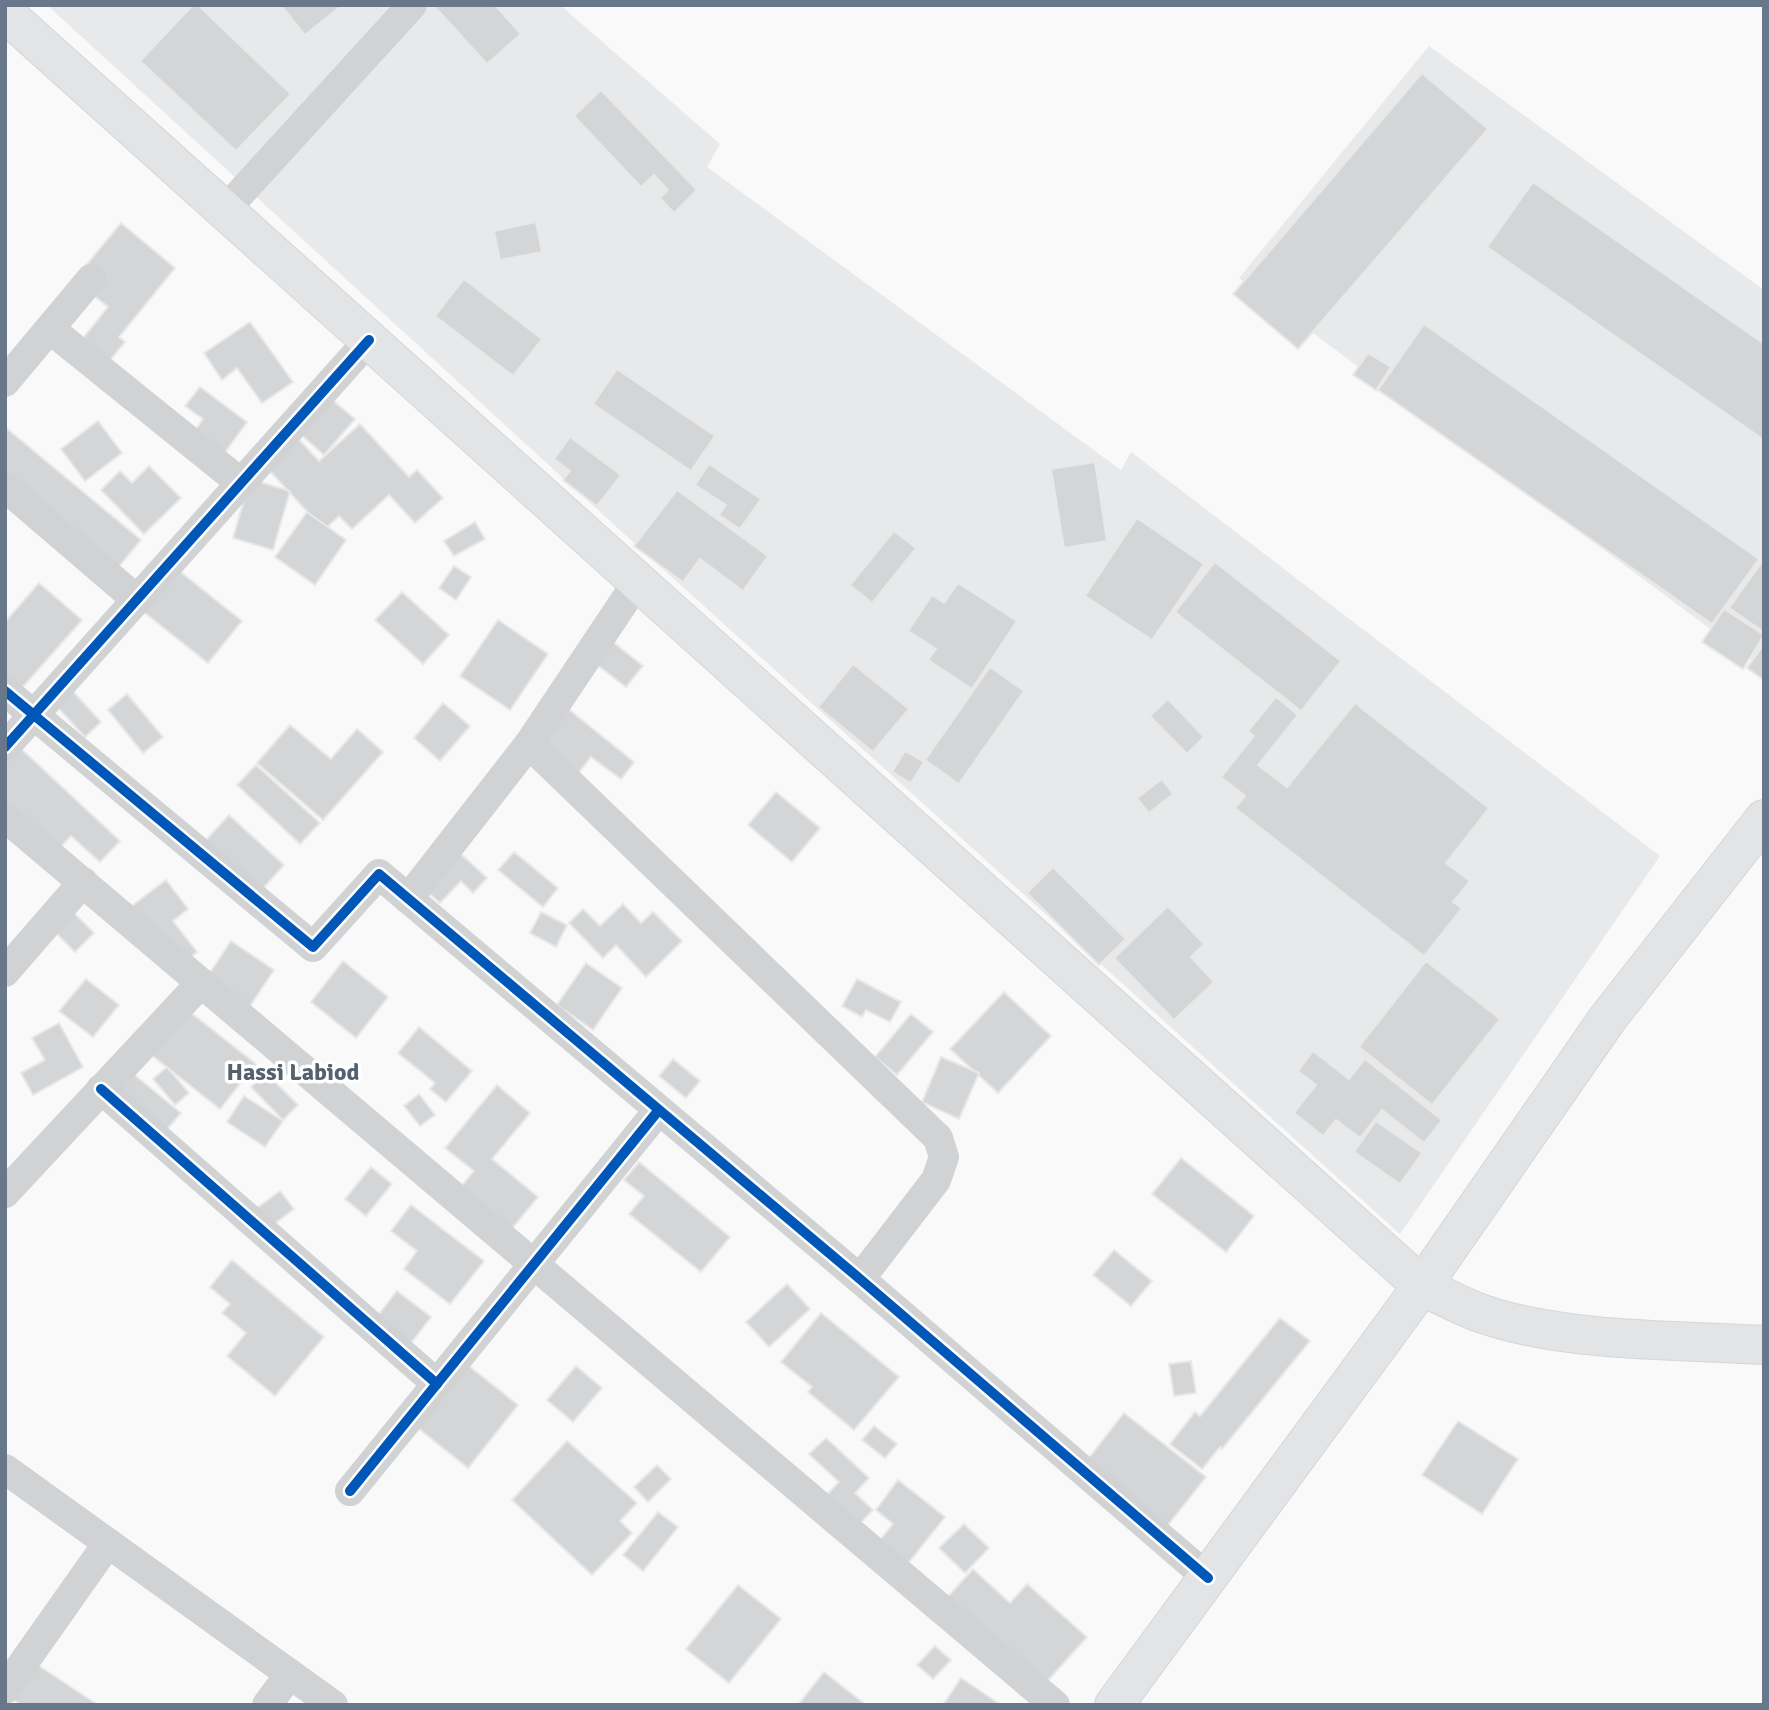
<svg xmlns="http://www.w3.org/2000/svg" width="1769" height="1710" font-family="Signika,sans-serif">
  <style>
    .built { fill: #e8e9ea }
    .building { fill: #d4d5d6; stroke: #e8e8e8; stroke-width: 2 }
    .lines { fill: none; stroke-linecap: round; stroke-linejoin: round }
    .secondary-casing { stroke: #d4d6d8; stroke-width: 40 }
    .minor { stroke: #d1d2d4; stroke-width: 30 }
    .secondary { stroke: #e3e4e5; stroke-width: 38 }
    .cycleway-casing { stroke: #fff; stroke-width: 15 }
    .cycleway { stroke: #0057b8; stroke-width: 10 }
    .labels { text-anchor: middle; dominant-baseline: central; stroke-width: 7; stroke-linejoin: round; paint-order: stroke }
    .quarter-label { font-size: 24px; font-weight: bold; fill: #56616f; stroke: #fff }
  </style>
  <rect width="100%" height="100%" fill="#f9f9f9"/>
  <g class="built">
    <path d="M 47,5 L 560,5 L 720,144 L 707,167 L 1121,470 L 1131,452 L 1660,856 L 1400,1234 L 612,523 Z"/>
    <path d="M 1429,46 L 1764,290 L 1764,669 L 1239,278 Z"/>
  </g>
  <g class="building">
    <path d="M 193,5 L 198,5 L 291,94 L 236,151 L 140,61 Z"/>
    <path d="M 281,5 L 342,5 L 305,35 Z"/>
    <path d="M 433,5 L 495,5 L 521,34 L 487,64 Z"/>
    <path d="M 1422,73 L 1488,129 L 1298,349 L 1233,294 Z"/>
    <path d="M 601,90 L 697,190 L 674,213 L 660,198 L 668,190 L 654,175 L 641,187 L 574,116 Z"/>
    <path d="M 1533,182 L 1764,344 L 1764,440 L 1487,247 Z"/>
    <path d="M 536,222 L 542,252 L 500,260 L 494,231 Z"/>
    <path d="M 121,223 L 175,268 L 119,337 L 125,342 L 106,365 L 79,343 L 108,307 L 74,280 Z"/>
    <path d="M 464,279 L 542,339 L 513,376 L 435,316 Z"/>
    <path d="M 250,322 L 293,382 L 262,403 L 237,368 L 222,380 L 204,353 Z"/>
    <path d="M 1424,324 L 1759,559 L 1712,624 L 1378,390 Z"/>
    <path d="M 1368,353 L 1391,367 L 1376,390 L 1353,375 Z"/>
    <path d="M 617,369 L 715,436 L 691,471 L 593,404 Z"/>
    <path d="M 200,387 L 247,422 L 215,466 L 186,444 L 203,419 L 185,406 Z"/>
    <path d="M 329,397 L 355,419 L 324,455 L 298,432 Z"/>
    <path d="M 98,421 L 122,453 L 85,481 L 61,449 Z"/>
    <path d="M 360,424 L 409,477 L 417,470 L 443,498 L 415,523 L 389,495 L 352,529 L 339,516 L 324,530 L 257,457 L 289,429 L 319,461 Z"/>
    <path d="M 5,427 L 141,540 L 106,582 L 5,499 Z"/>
    <path d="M 570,437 L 621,475 L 597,506 L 563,480 L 570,471 L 554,459 Z"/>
    <path d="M 1095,462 L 1107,541 L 1064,548 L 1051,469 Z"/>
    <path d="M 709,464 L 761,499 L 740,529 L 719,515 L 726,505 L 695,485 Z"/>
    <path d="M 149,466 L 181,498 L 144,534 L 101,490 L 120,471 L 132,483 Z"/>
    <path d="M 250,479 L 290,491 L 273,550 L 233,538 Z"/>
    <path d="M 677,490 L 768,556 L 743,591 L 700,559 L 683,582 L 634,546 Z"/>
    <path d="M 307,512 L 346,540 L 315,585 L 275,557 Z"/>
    <path d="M 1137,518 L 1204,564 L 1152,640 L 1085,596 Z"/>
    <path d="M 475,522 L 485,539 L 454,556 L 444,541 Z"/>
    <path d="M 894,531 L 916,548 L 872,603 L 850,585 Z"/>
    <path d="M 1764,559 L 1764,632 L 1729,608 Z"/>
    <path d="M 168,562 L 242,621 L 208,663 L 135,605 Z"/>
    <path d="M 1215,562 L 1341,661 L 1301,711 L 1175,612 Z"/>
    <path d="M 454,566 L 471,577 L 456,600 L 439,588 Z"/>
    <path d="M 39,583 L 82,620 L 13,698 L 5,691 L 5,622 Z"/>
    <path d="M 958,583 L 1017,621 L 972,689 L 928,660 L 936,649 L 908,631 L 932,595 L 944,603 Z"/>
    <path d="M 402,592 L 449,635 L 423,664 L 375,620 Z"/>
    <path d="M 1724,609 L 1764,635 L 1743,669 L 1702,642 Z"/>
    <path d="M 498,620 L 548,654 L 510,710 L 460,676 Z"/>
    <path d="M 604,635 L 643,666 L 626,687 L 587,657 Z"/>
    <path d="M 1764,644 L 1764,680 L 1747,668 Z"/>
    <path d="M 853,664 L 909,709 L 873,752 L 818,707 Z"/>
    <path d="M 990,667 L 1024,691 L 959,784 L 925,760 Z"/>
    <path d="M 68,686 L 101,722 L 85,737 L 52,701 Z"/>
    <path d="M 127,694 L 163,737 L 143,753 L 108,710 Z"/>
    <path d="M 551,695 L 634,762 L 621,779 L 591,757 L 576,776 L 522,734 Z"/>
    <path d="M 1276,697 L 1298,715 L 1258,765 L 1287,787 L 1355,703 L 1489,808 L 1446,863 L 1470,881 L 1453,902 L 1462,908 L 1424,956 L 1235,808 L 1245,796 L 1221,777 L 1254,736 L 1248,731 Z"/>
    <path d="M 1168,699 L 1204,737 L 1187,754 L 1150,716 Z"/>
    <path d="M 443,703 L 470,726 L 440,761 L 414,738 Z"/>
    <path d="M 290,725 L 331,759 L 357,729 L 383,752 L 323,820 L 257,763 Z"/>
    <path d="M 16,744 L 120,841 L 100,862 L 71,836 L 53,855 L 5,811 L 5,755 Z"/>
    <path d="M 905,751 L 924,762 L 911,783 L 892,772 Z"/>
    <path d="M 256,765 L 320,823 L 300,844 L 237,785 Z"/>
    <path d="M 1162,779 L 1173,794 L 1149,813 L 1137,798 Z"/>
    <path d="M 776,792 L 820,828 L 792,862 L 748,825 Z"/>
    <path d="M 229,815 L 284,865 L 249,904 L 194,853 Z"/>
    <path d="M 449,843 L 487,878 L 473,893 L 461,881 L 440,903 L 414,879 Z"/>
    <path d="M 514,852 L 558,888 L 543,907 L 498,870 Z"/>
    <path d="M 1053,867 L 1126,939 L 1099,965 L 1027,893 Z"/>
    <path d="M 166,880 L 188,909 L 173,921 L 197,952 L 172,972 L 124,912 Z"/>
    <path d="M 623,904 L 641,923 L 653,912 L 682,941 L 646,977 L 616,945 L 603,958 L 569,923 L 583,909 L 600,926 Z"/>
    <path d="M 1168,906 L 1204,944 L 1191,957 L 1214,982 L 1174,1020 L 1114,958 Z"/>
    <path d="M 68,907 L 94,933 L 75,952 L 49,926 Z"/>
    <path d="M 541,912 L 567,925 L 556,947 L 530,933 Z"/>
    <path d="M 231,941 L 274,970 L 246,1012 L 203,983 Z"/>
    <path d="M 343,961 L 388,997 L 356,1038 L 311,1002 Z"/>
    <path d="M 1426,961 L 1500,1019 L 1432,1105 L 1359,1047 Z"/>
    <path d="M 586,963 L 622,988 L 593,1030 L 557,1005 Z"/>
    <path d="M 86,979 L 119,1005 L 93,1037 L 59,1011 Z"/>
    <path d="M 857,979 L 901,1002 L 890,1022 L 866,1010 L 862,1017 L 842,1006 Z"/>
    <path d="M 1004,992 L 1051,1036 L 998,1093 L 950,1049 Z"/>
    <path d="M 176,1001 L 256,1064 L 220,1109 L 140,1046 Z"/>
    <path d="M 911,1014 L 933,1032 L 897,1075 L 875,1057 Z"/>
    <path d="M 59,1023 L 83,1067 L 33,1095 L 21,1073 L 45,1060 L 32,1038 Z"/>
    <path d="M 419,1027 L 472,1071 L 446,1102 L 430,1089 L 435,1083 L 398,1053 Z"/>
    <path d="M 1313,1051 L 1349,1079 L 1365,1059 L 1442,1120 L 1424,1143 L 1382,1110 L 1360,1138 L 1336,1120 L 1323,1136 L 1294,1113 L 1316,1085 L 1298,1071 Z"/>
    <path d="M 941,1057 L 979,1073 L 959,1119 L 922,1102 Z"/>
    <path d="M 673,1059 L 700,1081 L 686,1098 L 659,1076 Z"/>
    <path d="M 167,1067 L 189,1093 L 175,1105 L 153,1079 Z"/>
    <path d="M 126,1068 L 181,1113 L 160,1137 L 106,1092 Z"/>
    <path d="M 266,1073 L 298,1105 L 283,1120 L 251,1087 Z"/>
    <path d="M 497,1085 L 530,1113 L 492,1159 L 538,1197 L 505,1237 L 454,1195 L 474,1171 L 445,1148 Z"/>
    <path d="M 419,1094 L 435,1115 L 420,1126 L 404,1106 Z"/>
    <path d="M 244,1096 L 283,1121 L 265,1147 L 227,1122 Z"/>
    <path d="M 1376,1121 L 1422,1153 L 1400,1184 L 1354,1152 Z"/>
    <path d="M 1181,1158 L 1254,1216 L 1226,1252 L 1152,1194 Z"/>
    <path d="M 639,1162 L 730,1237 L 701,1272 L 629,1214 L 644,1196 L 624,1180 Z"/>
    <path d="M 371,1167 L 392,1184 L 366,1216 L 345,1199 Z"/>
    <path d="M 280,1191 L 294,1209 L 266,1230 L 253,1211 Z"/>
    <path d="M 411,1205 L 484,1261 L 450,1304 L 404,1269 L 417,1251 L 391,1231 Z"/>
    <path d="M 1114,1250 L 1152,1281 L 1131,1306 L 1093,1275 Z"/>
    <path d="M 232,1260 L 324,1337 L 275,1396 L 227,1356 L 246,1333 L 222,1313 L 230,1304 L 210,1287 Z"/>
    <path d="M 787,1284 L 810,1309 L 769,1347 L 746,1322 Z"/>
    <path d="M 397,1291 L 431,1317 L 411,1343 L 377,1317 Z"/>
    <path d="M 821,1313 L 899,1377 L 854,1430 L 808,1392 L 812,1387 L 781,1362 Z"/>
    <path d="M 1280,1318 L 1310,1341 L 1222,1449 L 1220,1447 L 1202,1469 L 1170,1444 L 1195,1412 L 1200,1416 Z"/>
    <path d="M 454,1354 L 518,1405 L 468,1468 L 403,1416 Z"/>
    <path d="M 1191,1361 L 1196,1393 L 1174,1396 L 1169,1364 Z"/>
    <path d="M 576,1366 L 602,1388 L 573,1422 L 547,1400 Z"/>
    <path d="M 1124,1413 L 1206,1477 L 1167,1526 L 1085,1463 Z"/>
    <path d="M 1458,1421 L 1518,1459 L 1482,1514 L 1422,1475 Z"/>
    <path d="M 874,1426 L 897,1444 L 885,1458 L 862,1440 Z"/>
    <path d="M 826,1438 L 869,1478 L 855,1493 L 873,1510 L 854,1530 L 822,1500 L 839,1482 L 809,1454 Z"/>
    <path d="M 567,1441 L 637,1503 L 620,1521 L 632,1533 L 592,1575 L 512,1500 Z"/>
    <path d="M 657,1465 L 671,1479 L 648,1502 L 634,1487 Z"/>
    <path d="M 898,1480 L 945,1517 L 905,1567 L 876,1545 L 893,1524 L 876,1510 Z"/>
    <path d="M 658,1512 L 678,1527 L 643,1571 L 623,1555 Z"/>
    <path d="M 964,1524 L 989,1548 L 965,1573 L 939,1548 Z"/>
    <path d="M 973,1569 L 1010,1603 L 1027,1584 L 1087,1637 L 1042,1687 L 944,1601 Z"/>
    <path d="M 738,1585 L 781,1619 L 729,1683 L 686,1649 Z"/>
    <path d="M 935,1646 L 951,1660 L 933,1679 L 917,1665 Z"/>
    <path d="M 18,1652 L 98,1705 L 21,1705 L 5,1694 Z"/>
    <path d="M 824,1672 L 866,1705 L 798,1705 Z"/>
    <path d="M 961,1678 L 1001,1705 L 943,1705 Z"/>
  </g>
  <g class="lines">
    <g class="secondary-casing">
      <g id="secondary">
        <path d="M 5,13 L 1422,1286 C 1443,1296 1464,1308 1486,1315 C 1566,1342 1678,1340 1764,1345"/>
        <path d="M 1114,1705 L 1422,1286 L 1608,1018 L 1764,819"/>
      </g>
    </g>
    <g class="minor">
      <path d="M 225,210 L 412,5"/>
      <path d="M 50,329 L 241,483"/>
      <path d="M 5,382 L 91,279"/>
      <path d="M 5,487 L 137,600"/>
      <path d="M 5,691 L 313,947 L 379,874 L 860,1279 L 1208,1578"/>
      <path d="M 529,744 L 938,1138 L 944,1157 L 936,1180 L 860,1279"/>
      <path d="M 5,747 L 369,340"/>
      <path d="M 5,817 L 1055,1705"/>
      <path d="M 408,899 L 529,744 L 638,581"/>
      <path d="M 5,972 L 83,882"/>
      <path d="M 101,1089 L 437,1384"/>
      <path d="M 5,1193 L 201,983"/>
      <path d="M 5,1469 L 333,1705"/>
      <path d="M 350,1491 L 658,1111"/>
      <path d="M 5,1689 L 108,1543"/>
      <path d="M 267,1705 L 290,1674"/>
    </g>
    <use href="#secondary" class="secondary"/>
    <g class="cycleway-casing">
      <g id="cycleway">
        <path d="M 5,691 L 313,947 L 379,874 L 860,1279 L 1208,1578"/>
        <path d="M 5,747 L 369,340"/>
        <path d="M 101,1089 L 437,1384"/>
        <path d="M 350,1491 L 658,1111"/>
      </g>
    </g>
    <use href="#cycleway" class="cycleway"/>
  </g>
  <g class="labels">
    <g class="quarter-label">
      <text x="293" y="1072">Hassi Labiod</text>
    </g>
  </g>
  <rect width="1769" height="1710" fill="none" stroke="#68778a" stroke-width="14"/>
</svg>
